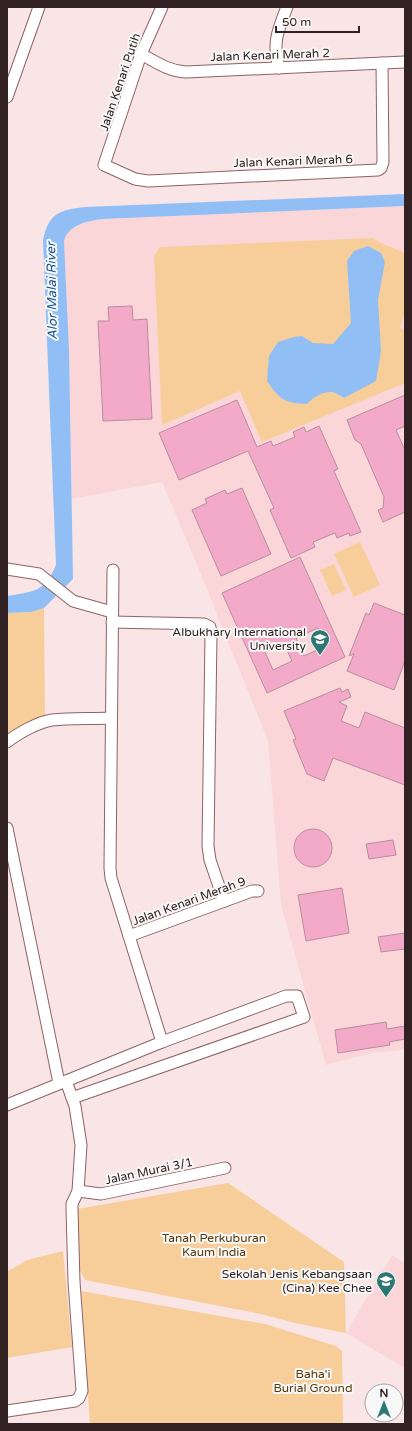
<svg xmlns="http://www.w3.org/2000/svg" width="412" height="1431" font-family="'Varela Round',sans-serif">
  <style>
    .built { fill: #fad6d9 }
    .green { fill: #f7ce9a }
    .water { fill: #91bff5 }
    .building { fill: #f2aac8; stroke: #b88d9e; fill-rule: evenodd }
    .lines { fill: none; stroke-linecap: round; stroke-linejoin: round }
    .minor-casing { stroke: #8d6266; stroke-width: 13 }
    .minor { stroke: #fff; stroke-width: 11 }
    .labels { text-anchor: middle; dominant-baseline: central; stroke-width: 4; stroke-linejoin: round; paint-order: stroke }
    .street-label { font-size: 12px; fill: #322122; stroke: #f7f8f7 }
    .poi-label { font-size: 12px; fill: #322122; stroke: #f7f8f7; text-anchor: end }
    .park-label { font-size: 12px; fill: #583a0b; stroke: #f7f8f7 }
    .water-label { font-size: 13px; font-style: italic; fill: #165595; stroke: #f7f8f7 }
  </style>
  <rect width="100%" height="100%" fill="#f9e5e6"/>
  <g class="built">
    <path d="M 405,206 L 405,1048 L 397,1051 L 373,1053 L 326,1065 L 281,905 L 268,741 L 200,572 L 162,482 L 72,499 L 69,349 L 64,241 L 65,235 L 70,230 L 85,222 L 102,219 Z"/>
    <path d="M 392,1255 L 405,1263 L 405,1368 L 346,1333 Z"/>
  </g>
  <g class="green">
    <path d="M 373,238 L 379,242 L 405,253 L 405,312 L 400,328 L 405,330 L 405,383 L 262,442 L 240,391 L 162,425 L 154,256 L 160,247 Z"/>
    <path d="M 360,542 L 380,585 L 354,597 L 334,554 Z"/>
    <path d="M 334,564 L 346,590 L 332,596 L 320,570 Z"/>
    <path d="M 44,608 L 45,715 L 7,734 L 7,613 L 31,612 Z"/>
    <path d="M 228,1183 L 344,1262 L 346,1333 L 295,1323 L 261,1314 L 85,1280 L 78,1266 L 77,1209 Z"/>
    <path d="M 63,1251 L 72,1347 L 7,1358 L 7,1272 L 27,1260 Z"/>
    <path d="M 81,1291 L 265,1324 L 336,1346 L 342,1351 L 343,1424 L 90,1424 Z"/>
  </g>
  <g class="water">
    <path d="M 405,194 L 405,206 L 102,219 C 88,221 68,225 64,241 L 69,349 L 73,579 L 44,608 L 31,612 L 7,613 L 7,596 C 34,591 44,593 56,565 L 43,240 C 49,213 59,210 85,207 Z"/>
    <path d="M 368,246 L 381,253 L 385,262 L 378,300 L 381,351 L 376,381 L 344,398 C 341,396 336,393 333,392 C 323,391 313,397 307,404 C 284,403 280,400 267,381 L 269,356 L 278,342 L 294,337 L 302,336 L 313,343 L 333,344 L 351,323 L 347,261 L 354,251 Z"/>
  </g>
  <g class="building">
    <path d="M 132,306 L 133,320 L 147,319 L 152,419 L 103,421 L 98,321 L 109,321 L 108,307 Z"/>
    <path d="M 405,395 L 405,426 L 396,430 L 405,450 L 405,512 L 383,522 L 378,510 L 383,508 L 384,497 L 361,444 L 355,440 L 347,420 Z"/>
    <path d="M 237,400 L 257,447 L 271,441 L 273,446 L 295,437 L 293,432 L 304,427 L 306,432 L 319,426 L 338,469 L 334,471 L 361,532 L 350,536 L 349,533 L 337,538 L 335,533 L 313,542 L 315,547 L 291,558 L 270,510 L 274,508 L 248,451 L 179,480 L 159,433 Z"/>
    <path d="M 242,488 L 271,554 L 221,576 L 192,510 L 207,503 L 205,499 L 225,490 L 227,494 Z"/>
    <path d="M 300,557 L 345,657 L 267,693 L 222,593 ZM 318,628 L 326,646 L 304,656 L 296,638 ZM 284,644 L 292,661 L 273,670 L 265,652 Z"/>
    <path d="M 374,603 L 405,615 L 405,661 L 394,690 L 347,671 L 354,654 L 349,656 L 366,613 L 369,615 Z"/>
    <path d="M 340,688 L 342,692 L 348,689 L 351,697 L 339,702 L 347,706 L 341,721 L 359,728 L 365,712 L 405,728 L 405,785 L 333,758 L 324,781 L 307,774 L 293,740 L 296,739 L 284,711 Z"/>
    <circle cx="313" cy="848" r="19"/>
    <path d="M 393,840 L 396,855 L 369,859 L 366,844 Z"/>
    <path d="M 342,888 L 349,933 L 306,941 L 298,895 Z"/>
    <path d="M 405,933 L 405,949 L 381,952 L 378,937 Z"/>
    <path d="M 386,1022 L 387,1029 L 405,1026 L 405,1039 L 389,1042 L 390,1045 L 338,1053 L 335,1030 Z"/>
  </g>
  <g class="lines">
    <g class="minor-casing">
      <g id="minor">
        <path d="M 162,7 L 141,54 L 104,165 L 135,179 L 148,181 L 378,170 L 381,168 L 383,162 L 382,63"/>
        <path d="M 141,54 C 156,62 168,71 186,72 L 405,62"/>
        <path d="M 279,68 C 272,43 278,30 287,7"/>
        <path d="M 7,97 L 39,7"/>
        <path d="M 7,569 L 39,574 L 73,601 L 112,612"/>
        <path d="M 113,570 L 110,868 L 111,878 L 162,1042"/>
        <path d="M 112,622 L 204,624 L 210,627 L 211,634 L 208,846 L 210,860 L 224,901"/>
        <path d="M 7,742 C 17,734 38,722 52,720 C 71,718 92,719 111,718"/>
        <path d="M 7,828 L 59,1083"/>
        <path d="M 129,936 L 252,891 L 258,891"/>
        <path d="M 7,1105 L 162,1042 L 286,996 L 297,996 L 304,1017 L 72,1098"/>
        <path d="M 78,1191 L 101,1194 L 225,1168"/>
        <path d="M 7,1411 L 75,1401 L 79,1398 L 82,1391 L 74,1282 L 72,1209 L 72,1204 L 78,1191 L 81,1145 L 75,1106 L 66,1081"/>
      </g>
    </g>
    <use href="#minor" class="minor"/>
  </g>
  <defs>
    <g id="university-pin" transform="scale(1)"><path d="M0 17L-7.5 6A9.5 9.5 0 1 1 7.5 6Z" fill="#2d7775" stroke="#f7f8f7"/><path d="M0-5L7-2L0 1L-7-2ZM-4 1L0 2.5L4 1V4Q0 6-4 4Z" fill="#fff"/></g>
    <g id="school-pin" transform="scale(1)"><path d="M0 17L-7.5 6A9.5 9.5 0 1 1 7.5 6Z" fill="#2d7775" stroke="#f7f8f7"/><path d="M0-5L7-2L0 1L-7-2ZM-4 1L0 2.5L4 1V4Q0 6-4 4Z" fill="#fff"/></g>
  </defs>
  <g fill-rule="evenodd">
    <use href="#university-pin" x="320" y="639"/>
    <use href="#school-pin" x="386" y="1281"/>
  </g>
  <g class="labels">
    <g class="street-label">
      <text transform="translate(270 55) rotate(-2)">Jalan Kenari Merah 2</text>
      <text transform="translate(120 82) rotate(-71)">Jalan Kenari Putih</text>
      <text transform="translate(293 161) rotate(-2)">Jalan Kenari Merah 6</text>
      <text transform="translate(189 901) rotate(-20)">Jalan Kenari Merah 9</text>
      <text transform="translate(149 1171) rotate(-12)">Jalan Murai 3/1</text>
    </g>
    <g class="poi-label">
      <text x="306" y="632">Albukhary International<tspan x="306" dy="14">University</tspan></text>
      <text x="372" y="1274">Sekolah Jenis Kebangsaan<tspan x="372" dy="14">(Cina) Kee Chee</tspan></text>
    </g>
    <g class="park-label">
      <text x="214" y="1238">Tanah Perkuburan<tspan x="214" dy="14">Kaum India</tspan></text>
      <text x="313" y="1374">Baha'i<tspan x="313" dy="14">Burial Ground</tspan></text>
    </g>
    <g class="water-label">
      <text transform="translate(52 291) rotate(-91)">Alor Malai River</text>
    </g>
  </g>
  <rect width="412" height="1431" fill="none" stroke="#322122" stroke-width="16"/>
  <g transform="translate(384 1403)"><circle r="19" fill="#f7f8f7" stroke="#a8a2a2"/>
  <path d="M0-3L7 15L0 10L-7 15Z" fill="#2d7775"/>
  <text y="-6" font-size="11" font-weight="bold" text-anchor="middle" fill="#322122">N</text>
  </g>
  <path d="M276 26v6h83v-6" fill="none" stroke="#322122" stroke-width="2"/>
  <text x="282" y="26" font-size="12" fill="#322122" stroke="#f7f8f7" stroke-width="3" paint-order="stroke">50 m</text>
</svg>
